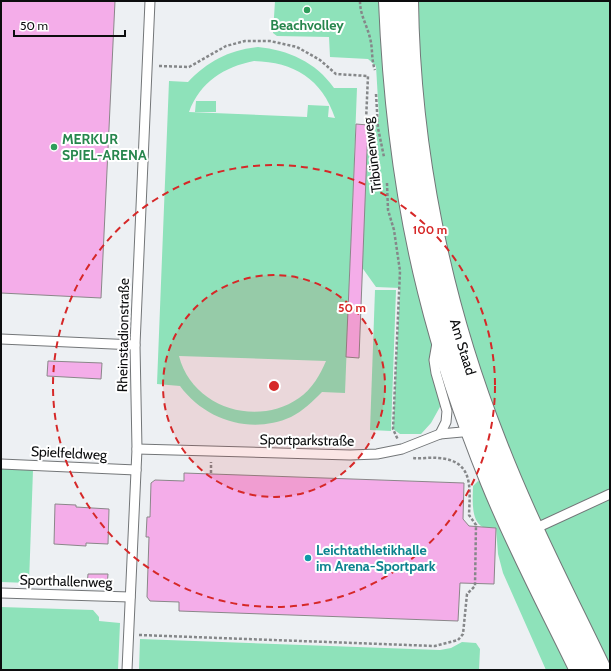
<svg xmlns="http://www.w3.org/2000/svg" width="611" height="671" font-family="Cabin,sans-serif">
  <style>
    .green { fill: #8ee2ba; fill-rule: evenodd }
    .building { fill: #f4ade9; stroke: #8a8789 }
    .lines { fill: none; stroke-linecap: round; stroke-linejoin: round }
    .service-casing { stroke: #737678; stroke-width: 11 }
    .tertiary-casing { stroke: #737678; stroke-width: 24 }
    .path { stroke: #858789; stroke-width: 2.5; stroke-dasharray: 3 2; stroke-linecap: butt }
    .service { stroke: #fff; stroke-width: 9 }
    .tertiary { stroke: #fff; stroke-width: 22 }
    .ring { fill: none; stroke: #d62828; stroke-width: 2; stroke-dasharray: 7 5 }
    .leisure-dot { fill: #2e9e5b; stroke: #fff; stroke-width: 1.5 }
    .culture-dot { fill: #0f9aa8; stroke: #fff; stroke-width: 1.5 }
    .labels { text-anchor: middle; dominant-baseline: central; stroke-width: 4; stroke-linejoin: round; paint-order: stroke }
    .leisure-label { font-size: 14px; font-weight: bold; fill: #27864d; stroke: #fff }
    .street-label { font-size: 14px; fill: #0c0d0e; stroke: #fff }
    .culture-label { font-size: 14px; font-weight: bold; fill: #0d838f; stroke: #fff; text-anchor: start }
    .centre { fill: #d62828; stroke: #fff; stroke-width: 2 }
    .ring-label { font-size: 12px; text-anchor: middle; font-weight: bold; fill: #d62828; stroke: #fff; stroke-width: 4; stroke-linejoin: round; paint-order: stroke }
  </style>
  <rect width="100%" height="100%" fill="#edf0f3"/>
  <g class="green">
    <path d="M 275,1 L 384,1 L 435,329 C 429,359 434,375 441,405 L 431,423 L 421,434 L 400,434 L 393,429 L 400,288 L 376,287 L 361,266 L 365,123 L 379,117 L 376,66 L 368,59 L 330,57 L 329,37 L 277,36 L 273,33 Z"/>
    <path d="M 416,1 L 610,1 L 610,670 L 541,530 L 480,376 L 444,241 L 426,144 Z"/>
    <path d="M 258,47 C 288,50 316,62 334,88 L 357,88 L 345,393 L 322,392 C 312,402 303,411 291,417 C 251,435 205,420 180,386 L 157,384 L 169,81 L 188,82 C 208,61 229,50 258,47 ZM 254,61 C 294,62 322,79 335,118 L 328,117 L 329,106 L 308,105 L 307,117 L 189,112 C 200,82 224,67 254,61 ZM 179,356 L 326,361 C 320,375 312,389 299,398 C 256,428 192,407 179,356 Z"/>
    <path d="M 196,101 L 216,101 L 216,112 L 195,112 Z"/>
    <path d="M 375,290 L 396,290 L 391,431 L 370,430 Z"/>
    <path d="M 1,468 L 33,470 L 29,583 L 1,582 Z"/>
    <path d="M 478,481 L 486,485 L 572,670 L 546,670 L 503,573 L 498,554 L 496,528 C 492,528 487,528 483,527 C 470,521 473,497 473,486 Z"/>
    <path d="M 1,607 L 93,610 L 99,617 L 99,621 L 120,623 L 118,670 L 1,670 Z"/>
    <path d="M 140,639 L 440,650 L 451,648 L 462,642 L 476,643 L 480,649 L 479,670 L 139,670 Z"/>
  </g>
  <g class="building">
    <path d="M 1,1 L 115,1 L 101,298 L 1,293 Z"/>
    <path d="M 356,124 L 368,125 L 359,358 L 346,357 Z"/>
    <path d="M 48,361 L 102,363 L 101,379 L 47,376 Z"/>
    <path d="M 184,473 L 464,483 L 463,519 L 469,526 L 496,528 L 494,584 L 460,583 L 458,621 L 179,611 L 179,602 L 150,601 L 147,597 L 149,537 L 146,537 L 147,517 L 150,517 L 151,483 L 155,480 L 184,481 Z"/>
    <path d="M 55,504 L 76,505 L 76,507 L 109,509 L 108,544 L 86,543 L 86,546 L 54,544 Z"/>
    <path d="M 88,574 L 108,574 L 107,587 L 87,586 Z"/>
  </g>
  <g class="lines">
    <g class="service-casing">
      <g id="service">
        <path d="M 1,339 L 135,345"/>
        <path d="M 437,343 L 434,360 L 436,373 L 447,411 L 446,422 L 440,434"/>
        <path d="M 137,449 L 350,455 L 377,454 L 402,449 L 440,434 L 473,431"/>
        <path d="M 1,464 L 136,470"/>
        <path d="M 532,530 L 610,494"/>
        <path d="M 1,593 L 130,597"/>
        <path d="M 127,670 L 137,449 L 135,345 L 150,1"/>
      </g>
    </g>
    <g class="tertiary-casing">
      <g id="tertiary">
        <path d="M 390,1 C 394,98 405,196 429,291 C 445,356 467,420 492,482 C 518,546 551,608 581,670"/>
        <path d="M 407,1 C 409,151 440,303 495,442 C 525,520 564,595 600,670"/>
      </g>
    </g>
    <g class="path">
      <path d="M 360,1 C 360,15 367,25 370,38 C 373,49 371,59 375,70"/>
      <path d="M 159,66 L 189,67 L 226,46 L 245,41 L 270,41 L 297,47 L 320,60 L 336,74 L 368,76 L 366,121"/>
      <path d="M 376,94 L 378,128 L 384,157"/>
      <path d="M 387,183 L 388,210 L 394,230 L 400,271 L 393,429 L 398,440"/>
      <path d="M 211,473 L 211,462"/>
      <path d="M 139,635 L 435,646 L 458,640 L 463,634 L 467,594 L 475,586 L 476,525 L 469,515 C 470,488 474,460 438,458 C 430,457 421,459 413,458"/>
    </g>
    <use href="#service" class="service"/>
    <use href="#tertiary" class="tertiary"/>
  </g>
  <circle cx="274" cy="386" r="111" fill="#d62828" fill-opacity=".12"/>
  <g class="ring">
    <circle cx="274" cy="386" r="111"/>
    <circle cx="274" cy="386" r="221"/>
  </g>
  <g class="leisure-dot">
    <circle cx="307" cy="10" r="4"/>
    <circle cx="54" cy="147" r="4"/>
  </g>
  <circle class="culture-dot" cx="308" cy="558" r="4"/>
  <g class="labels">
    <g class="leisure-label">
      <text x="307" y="25">Beachvolley</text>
      <text x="62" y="139" text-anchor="start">MERKUR<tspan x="62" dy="16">SPIEL-ARENA</tspan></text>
    </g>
    <g class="street-label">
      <text transform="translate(372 155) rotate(-97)">Tribünenweg</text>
      <text transform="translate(123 335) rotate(-89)">Rheinstadionstraße</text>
      <text transform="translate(463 347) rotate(73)">Am Staad</text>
      <text transform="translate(307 440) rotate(1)">Sportparkstraße</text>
      <text transform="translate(69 453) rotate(3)">Spielfeldweg</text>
      <text transform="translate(66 581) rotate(2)">Sporthallenweg</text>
    </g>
    <g class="culture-label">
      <text x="316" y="550">Leichtathletikhalle<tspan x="316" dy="16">im Arena-Sportpark</tspan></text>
    </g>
  </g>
  <circle cx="274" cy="386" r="6" class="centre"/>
  <g class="ring-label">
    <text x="430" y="234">100 m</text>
    <text x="352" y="312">50 m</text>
  </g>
  <rect width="611" height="671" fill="none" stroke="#0c0d0e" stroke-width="4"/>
  <path d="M14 30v6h111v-6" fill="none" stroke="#0c0d0e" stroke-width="2"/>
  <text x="20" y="30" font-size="12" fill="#0c0d0e" stroke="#ffffff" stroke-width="3" paint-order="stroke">50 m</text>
</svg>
